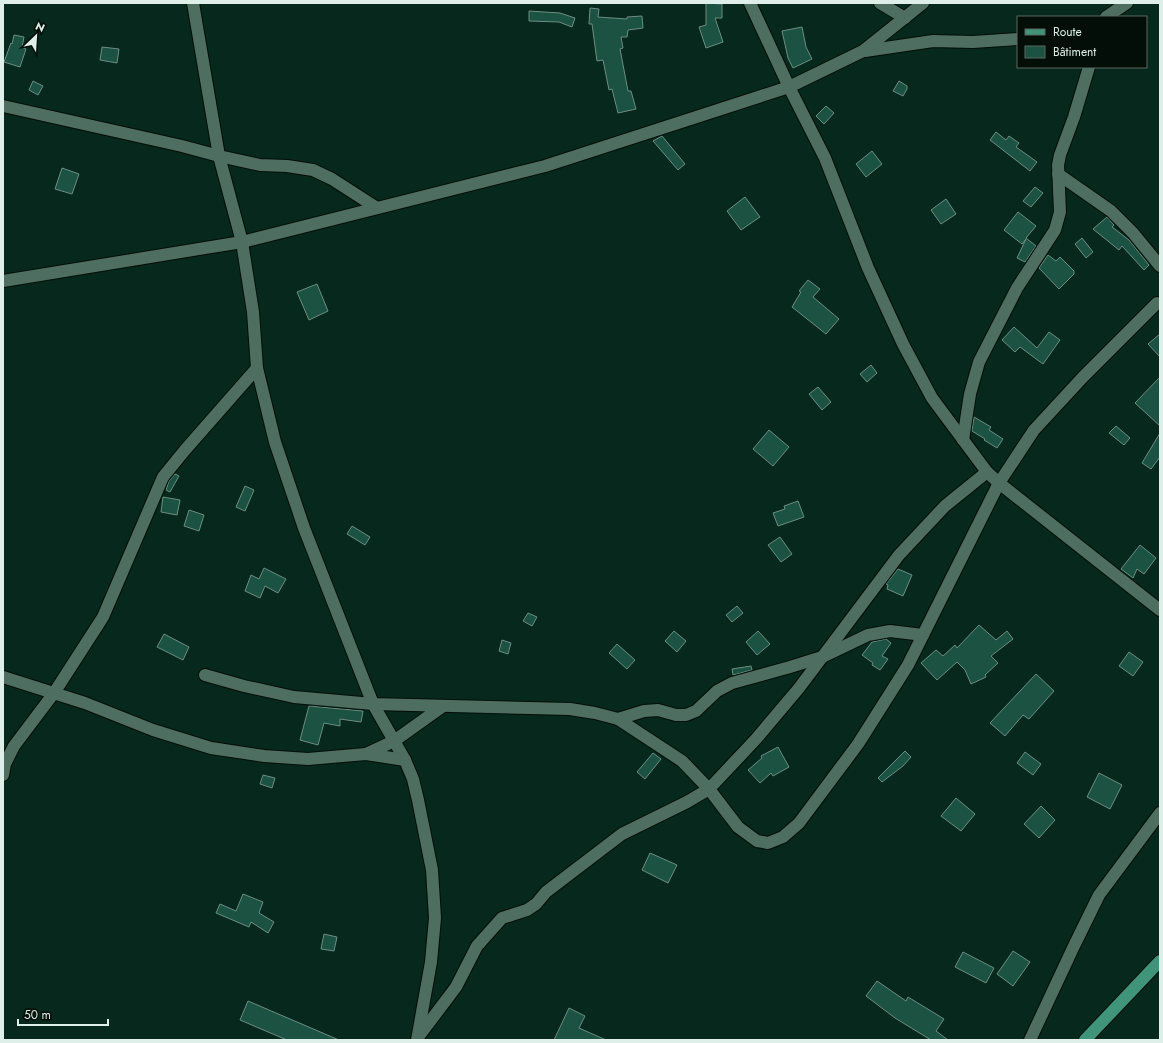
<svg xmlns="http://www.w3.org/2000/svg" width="1163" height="1043" font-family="Jost,sans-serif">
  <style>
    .building { fill: #1c5241; stroke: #6c8e80 }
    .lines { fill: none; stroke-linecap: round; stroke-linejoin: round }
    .minor-casing { stroke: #000f08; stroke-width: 14 }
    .major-casing { stroke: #000f08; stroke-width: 14 }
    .minor { stroke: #4d6e61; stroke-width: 12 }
    .major { stroke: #3f9479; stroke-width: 12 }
  </style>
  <rect width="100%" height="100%" fill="#06281d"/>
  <g class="building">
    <path d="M 706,3 L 722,4 L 722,18 L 715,18 L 723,42 L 706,48 L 699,27 L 706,25 Z"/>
    <path d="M 590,8 L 599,9 L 598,17 L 627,19 L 627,17 L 642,16 L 643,28 L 628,30 L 627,37 L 621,37 L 623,48 L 620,49 L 628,91 L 631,91 L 636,109 L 618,113 L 612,89 L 609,90 L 603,60 L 597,61 L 592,24 L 589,24 Z"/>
    <path d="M 529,11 L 560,13 L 575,18 L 572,27 L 559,22 L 529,21 Z"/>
    <path d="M 802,27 L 806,47 L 812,59 L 793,68 L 788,58 L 782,31 Z"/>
    <path d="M 14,35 L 24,37 L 22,47 L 26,49 L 20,67 L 4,62 L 11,43 L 12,44 Z"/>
    <path d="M 102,47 L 119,49 L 117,63 L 100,60 Z"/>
    <path d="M 33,81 L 43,86 L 38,95 L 29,90 Z"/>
    <path d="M 899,81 L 907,86 L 907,89 L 903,96 L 893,91 Z"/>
    <path d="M 826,106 L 834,113 L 824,124 L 816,116 Z"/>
    <path d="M 996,132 L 1006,140 L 1009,136 L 1019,143 L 1016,147 L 1037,162 L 1030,171 L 990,140 Z"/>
    <path d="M 662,136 L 685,164 L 678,170 L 653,141 Z"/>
    <path d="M 872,151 L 882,164 L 866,177 L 856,164 Z"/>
    <path d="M 62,168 L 79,174 L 72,194 L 55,189 Z"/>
    <path d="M 1035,187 L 1043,193 L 1031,207 L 1023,201 Z"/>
    <path d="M 745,197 L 760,217 L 741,230 L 727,211 Z"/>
    <path d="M 946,199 L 956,214 L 941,224 L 931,210 Z"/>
    <path d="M 1018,212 L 1036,226 L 1026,238 L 1036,246 L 1025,262 L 1017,258 L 1026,239 L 1022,244 L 1004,230 Z"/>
    <path d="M 1107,217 L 1114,225 L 1112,227 L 1129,240 L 1149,265 L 1144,270 L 1122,246 L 1119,250 L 1093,229 Z"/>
    <path d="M 1082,238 L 1093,252 L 1086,258 L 1075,244 Z"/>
    <path d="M 1048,255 L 1056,261 L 1060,257 L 1074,271 L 1074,274 L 1059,289 L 1039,268 Z"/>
    <path d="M 808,280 L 820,289 L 813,297 L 839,319 L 826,334 L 792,307 L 801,292 L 799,291 Z"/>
    <path d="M 317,284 L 328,311 L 309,320 L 297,292 Z"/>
    <path d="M 1014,327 L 1037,348 L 1049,332 L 1060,340 L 1043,364 L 1020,347 L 1015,352 L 1002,340 Z"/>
    <path d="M 1160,334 L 1160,357 L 1148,344 Z"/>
    <path d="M 871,365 L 877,373 L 867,382 L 860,374 Z"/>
    <path d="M 1160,377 L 1160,426 L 1135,403 Z"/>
    <path d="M 818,387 L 831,402 L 822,410 L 809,394 Z"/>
    <path d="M 974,417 L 991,427 L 989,430 L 1003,439 L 997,448 L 984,440 L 985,439 L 972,431 Z"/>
    <path d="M 1116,426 L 1130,438 L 1124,445 L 1109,433 Z"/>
    <path d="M 769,430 L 789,447 L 773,466 L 753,449 Z"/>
    <path d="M 1160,433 L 1160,457 L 1151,469 L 1142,463 Z"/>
    <path d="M 175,474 L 179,476 L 170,492 L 166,490 L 169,481 Z"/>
    <path d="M 245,486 L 254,490 L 245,511 L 236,507 Z"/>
    <path d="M 163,497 L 180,500 L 177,515 L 161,512 Z"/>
    <path d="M 798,501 L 804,517 L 778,526 L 773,513 L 785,509 L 784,506 Z"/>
    <path d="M 189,510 L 204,515 L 199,531 L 184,526 Z"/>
    <path d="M 352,526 L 370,537 L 365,545 L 347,534 Z"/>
    <path d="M 780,537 L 792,554 L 781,562 L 768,545 Z"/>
    <path d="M 1140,545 L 1156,558 L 1144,574 L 1137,569 L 1133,578 L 1121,569 Z"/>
    <path d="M 264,568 L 286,579 L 278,593 L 265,586 L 260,598 L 245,591 L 251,575 L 259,579 Z"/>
    <path d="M 898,569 L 912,575 L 903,596 L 887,589 L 888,585 L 886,584 Z"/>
    <path d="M 737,606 L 743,613 L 732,622 L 726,615 Z"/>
    <path d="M 528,613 L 537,617 L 532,626 L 523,621 Z"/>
    <path d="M 979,625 L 996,640 L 1007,631 L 1013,639 L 991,656 L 998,663 L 985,675 L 986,677 L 971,684 L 965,670 L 957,662 L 937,680 L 921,663 L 936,650 L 943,656 L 955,645 L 957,648 Z"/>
    <path d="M 674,631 L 686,641 L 677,652 L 665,641 Z"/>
    <path d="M 758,631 L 770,644 L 757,655 L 746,642 Z"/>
    <path d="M 164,634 L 189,647 L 183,660 L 157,647 Z"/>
    <path d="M 886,639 L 891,643 L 882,656 L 888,659 L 880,670 L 872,665 L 873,663 L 862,655 L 872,642 Z"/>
    <path d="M 502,640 L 511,643 L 508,654 L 499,651 Z"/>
    <path d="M 617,644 L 635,660 L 627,669 L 609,653 Z"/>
    <path d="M 1129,652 L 1143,662 L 1133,676 L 1119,666 Z"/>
    <path d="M 751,666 L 752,670 L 733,675 L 732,669 Z"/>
    <path d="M 1036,674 L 1054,691 L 1029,719 L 1023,715 L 1005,736 L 990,723 Z"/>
    <path d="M 309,706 L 363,711 L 361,722 L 340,719 L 340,726 L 324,723 L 318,745 L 300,740 Z"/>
    <path d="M 778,747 L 789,767 L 773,776 L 771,773 L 760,783 L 748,770 L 762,758 L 761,756 Z"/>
    <path d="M 905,751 L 911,757 L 903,766 L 882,782 L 878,778 Z"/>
    <path d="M 1025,752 L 1041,764 L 1033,775 L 1017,763 Z"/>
    <path d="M 653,753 L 661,759 L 645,779 L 637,772 Z"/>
    <path d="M 1099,773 L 1122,785 L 1110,809 L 1087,797 Z"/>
    <path d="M 263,775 L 275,778 L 272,788 L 260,784 Z"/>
    <path d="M 956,798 L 975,814 L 961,831 L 941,816 Z"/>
    <path d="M 1041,806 L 1055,820 L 1039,838 L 1024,824 Z"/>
    <path d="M 650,853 L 677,865 L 668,883 L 642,870 Z"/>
    <path d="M 243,894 L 263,902 L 259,913 L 274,922 L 268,933 L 251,922 L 249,927 L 216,913 L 220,904 L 236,911 Z"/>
    <path d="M 324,934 L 337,937 L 334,951 L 321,949 Z"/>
    <path d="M 1013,951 L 1030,962 L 1013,986 L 997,974 Z"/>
    <path d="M 963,952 L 994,968 L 986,983 L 955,967 Z"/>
    <path d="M 877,981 L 906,1001 L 908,997 L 944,1019 L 936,1031 L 948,1040 L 931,1040 L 895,1018 L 866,996 Z"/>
    <path d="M 248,1001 L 339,1040 L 287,1040 L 240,1020 Z"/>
    <path d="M 569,1008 L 585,1016 L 579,1028 L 606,1040 L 554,1040 Z"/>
  </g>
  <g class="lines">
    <g class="minor-casing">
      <g id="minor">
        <path d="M 193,3 L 219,156 L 242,242 L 253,312 L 257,368 L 275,442 L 304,528 L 373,704 L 405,760 L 413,779 L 418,800 L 432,870 L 435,918 L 431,962 L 417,1040"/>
        <path d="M 750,3 L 789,87 L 825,158 L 868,268 L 903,344 L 932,398 L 987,472 L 999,483 L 1160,610"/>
        <path d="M 880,3 L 905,18"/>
        <path d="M 1106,17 L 1127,3"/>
        <path d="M 865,51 L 933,41 L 973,42 L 1018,39"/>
        <path d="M 3,106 L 182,146 L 219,156 L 260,165 L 287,166 L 313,170 L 332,179 L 377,208"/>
        <path d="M 1058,174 L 1111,211 L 1133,233 L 1160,266"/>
        <path d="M 3,281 L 242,242 L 545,166 L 789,87 L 863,51 L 923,3"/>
        <path d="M 963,440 L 970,394 L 979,362 L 1017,288 L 1055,230 L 1060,212 L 1058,165 L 1060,155 L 1074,117 L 1089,67"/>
        <path d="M 205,675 L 244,686 L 294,697 L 373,704 L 570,709 L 595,713 L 618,719 L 682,761 L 709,789 L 738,827 L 757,841 L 768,843 L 783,837 L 799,823 L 858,744 L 908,665 L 999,483 L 1034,430 L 1083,377 L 1157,303"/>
        <path d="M 3,677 L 85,703 L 153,730 L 211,748 L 264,756 L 308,759 L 366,754 L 405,760"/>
        <path d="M 618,719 L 644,711 L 658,710 L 676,715 L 686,715 L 696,711 L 717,691 L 732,683 L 790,667 L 822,657 L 868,635 L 890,631 L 923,635"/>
        <path d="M 366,754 L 394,741 L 443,706"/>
        <path d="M 3,775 L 5,764 L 14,746 L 54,693 L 103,617 L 163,477 L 185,450 L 257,368"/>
        <path d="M 419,1036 L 456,987 L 477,946 L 502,918 L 527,910 L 536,904 L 546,892 L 622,834 L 687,802 L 709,789 L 756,739 L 799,688 L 899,555 L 945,506 L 987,472"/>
        <path d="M 1030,1040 L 1073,948 L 1099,895 L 1160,813"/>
      </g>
    </g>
    <g class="major-casing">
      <path id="major" d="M 1085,1040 L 1160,961"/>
    </g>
    <use href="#minor" class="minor"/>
    <use href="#major" class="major"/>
  </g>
  <rect width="1163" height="1043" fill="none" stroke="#ddefe8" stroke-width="8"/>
  <rect x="1017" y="16" width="130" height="52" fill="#030e09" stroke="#5a6862"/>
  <rect x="1025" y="29" width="20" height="6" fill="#3f9479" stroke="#5a6862"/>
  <text x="1053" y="36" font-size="12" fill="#ddefe8">Route</text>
  <rect x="1025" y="46" width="20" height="12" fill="#1c5241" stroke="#5a6862"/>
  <text x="1053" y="56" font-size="12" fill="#ddefe8">Bâtiment</text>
  <g transform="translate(36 36) rotate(25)" stroke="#030e09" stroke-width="3" paint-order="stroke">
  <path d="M0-3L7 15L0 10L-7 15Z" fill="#ddefe8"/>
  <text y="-6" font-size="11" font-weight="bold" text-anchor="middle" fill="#ddefe8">N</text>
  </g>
  <path d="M18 1019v6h90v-6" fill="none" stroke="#ddefe8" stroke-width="2"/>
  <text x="24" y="1019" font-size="12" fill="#ddefe8" stroke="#030e09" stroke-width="3" paint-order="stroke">50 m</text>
</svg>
